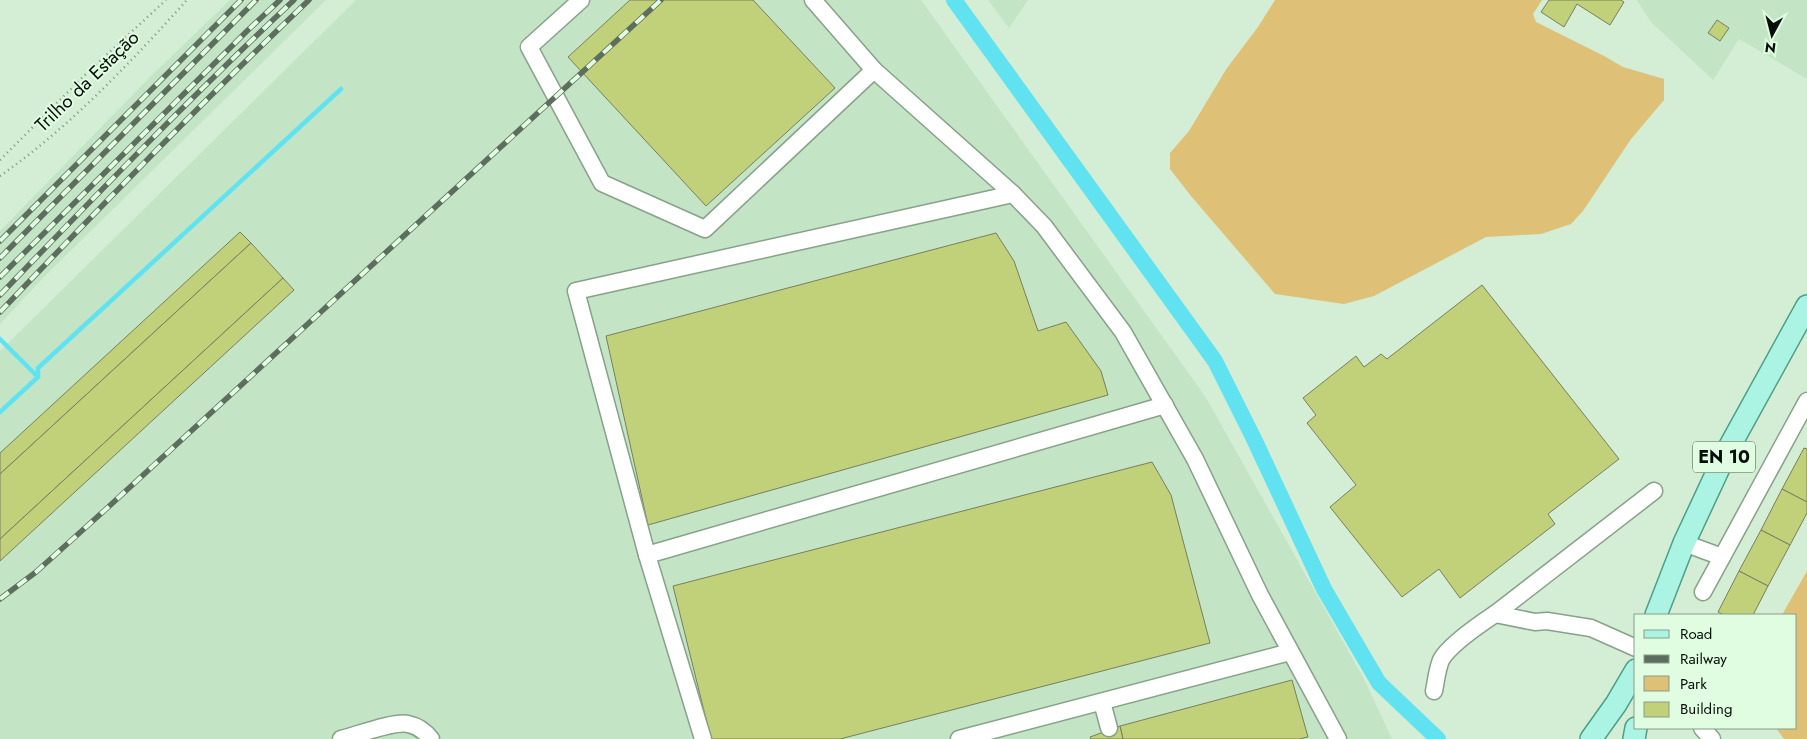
<svg xmlns="http://www.w3.org/2000/svg" width="1807" height="739" font-family="Jost,sans-serif">
  <style>
    .built { fill: #c3e5c5 }
    .green { fill: #dec077 }
    .lines { fill: none; stroke-linecap: round; stroke-linejoin: round }
    .stream { stroke: #61e2f0; stroke-width: 4.5 }
    .canal { stroke: #61e2f0; stroke-width: 16 }
    .building { fill: #c1d179; stroke: #787e60 }
    .minor-casing { stroke: #88a189; stroke-width: 19 }
    .major-casing { stroke: #4d9e89; stroke-width: 24 }
    .path { stroke: #7e927f; stroke-width: 2.5; stroke-dasharray: 1 4; stroke-linecap: butt }
    .minor { stroke: #fff; stroke-width: 16 }
    .major { stroke: #abf3e2; stroke-width: 21 }
    .rail-casing { stroke: #5d6e5e; stroke-width: 5.5 }
    .rail { stroke: #e0fce1; stroke-width: 4; stroke-dasharray: 11; stroke-linecap: butt }
    .labels { text-anchor: middle; dominant-baseline: central; stroke-width: 4; stroke-linejoin: round; paint-order: stroke }
    .shield { fill: #e0fce1; stroke: #475648; stroke-width: 1 }
    .shield-label { font-size: 18px; font-weight: bold; fill: #060f07 }
    .street-label { font-size: 19px; fill: #060f07; stroke: #e0fce1 }
  </style>
  <rect width="100%" height="100%" fill="#d3eed4"/>
  <g class="built">
    <path d="M 230,0 L 326,0 L 43,278 L 0,324 L 0,231 L 149,78 Z"/>
    <path d="M 356,0 L 921,0 L 1205,396 L 1363,677 L 1392,739 L 0,739 L 0,351 Z"/>
    <path d="M 988,0 L 1028,0 L 1009,28 Z"/>
    <path d="M 1637,0 L 1807,0 L 1807,79 L 1739,39 L 1713,80 L 1651,22 Z"/>
  </g>
  <g class="green">
    <path d="M 1275,0 L 1542,0 L 1533,14 L 1536,22 L 1606,57 L 1623,67 L 1664,79 L 1664,100 L 1631,139 L 1583,211 L 1571,224 L 1541,234 L 1486,237 L 1374,296 L 1344,304 L 1275,294 L 1191,196 L 1170,169 L 1170,153 L 1189,131 L 1227,68 L 1258,27 Z"/>
    <path d="M 1807,571 L 1807,739 L 1784,739 L 1776,728 L 1796,728 L 1796,615 L 1782,615 Z"/>
  </g>
  <g class="lines">
    <g class="stream">
      <path d="M 0,339 L 38,377"/>
      <path d="M 0,412 L 38,377 L 38,368 L 341,89"/>
    </g>
    <path class="canal" d="M 954,0 L 1215,361 L 1254,439 L 1324,589 L 1359,649 L 1379,683 L 1438,739"/>
  </g>
  <g class="building">
    <path d="M 630,0 L 753,0 L 835,88 L 706,206 L 568,57 Z"/>
    <path d="M 1549,0 L 1621,0 L 1624,2 L 1610,25 L 1577,4 L 1564,27 L 1541,12 Z"/>
    <path d="M 1717,20 L 1729,28 L 1720,41 L 1708,33 Z"/>
    <path d="M 240,232 L 251,243 L 0,474 L 0,453 Z"/>
    <path d="M 996,233 L 1014,261 L 1038,331 L 1066,322 L 1101,371 L 1108,395 L 648,525 L 606,336 Z"/>
    <path d="M 251,243 L 283,278 L 0,539 L 0,474 Z"/>
    <path d="M 283,278 L 294,290 L 0,561 L 0,539 Z"/>
    <path d="M 1482,285 L 1619,459 L 1548,514 L 1555,524 L 1460,598 L 1439,569 L 1402,597 L 1330,507 L 1356,485 L 1307,423 L 1316,415 L 1303,398 L 1356,356 L 1364,367 L 1381,354 L 1387,359 Z"/>
    <path d="M 1804,448 L 1807,449 L 1807,502 L 1782,489 Z"/>
    <path d="M 1152,462 L 1171,495 L 1210,643 L 840,739 L 711,739 L 673,586 Z"/>
    <path d="M 1782,489 L 1807,502 L 1807,513 L 1790,545 L 1761,530 Z"/>
    <path d="M 1761,530 L 1790,545 L 1768,586 L 1739,571 Z"/>
    <path d="M 1739,571 L 1768,586 L 1753,615 L 1724,615 L 1718,612 Z"/>
    <path d="M 1292,680 L 1308,737 L 1299,739 L 1123,739 L 1120,726 Z"/>
    <path d="M 1120,726 L 1123,739 L 1091,739 L 1090,737 Z"/>
  </g>
  <g class="lines">
    <g class="minor-casing">
      <g id="minor">
        <path d="M 581,0 L 529,47 L 602,183 L 705,229 L 874,70"/>
        <path d="M 813,0 L 874,70 L 1013,194"/>
        <path d="M 1684,543 L 1722,557"/>
        <path d="M 647,555 L 1165,405"/>
        <path d="M 1703,592 L 1807,401"/>
        <path d="M 1495,614 L 1535,622 L 1547,621 L 1591,628 L 1636,648"/>
        <path d="M 1434,691 C 1436,681 1437,670 1441,660 C 1449,645 1480,624 1495,614 L 1654,491"/>
        <path d="M 1102,702 L 1109,728"/>
        <path d="M 1702,728 L 1712,739"/>
        <path d="M 341,739 C 357,735 394,721 408,724 C 418,726 425,731 431,739"/>
        <path d="M 703,739 L 647,555 L 576,291 L 1013,194 L 1044,226 L 1123,332 L 1195,459 L 1260,595 L 1338,739"/>
        <path d="M 959,739 L 1290,652"/>
      </g>
    </g>
    <g class="major-casing">
      <g id="major">
        <path d="M 1656,615 L 1684,543 L 1726,453 L 1807,306"/>
        <path d="M 1591,739 L 1616,704 L 1636,670"/>
        <path d="M 1634,739 L 1636,728"/>
      </g>
    </g>
    <g class="path">
      <path d="M 0,160 L 89,71 L 166,0"/>
      <path d="M 0,176 C 70,127 130,63 187,0"/>
    </g>
    <use href="#minor" class="minor"/>
    <use href="#major" class="major"/>
    <g class="rail-casing">
      <g id="rail">
        <path d="M 0,241 L 241,0"/>
        <path d="M 0,258 L 256,0"/>
        <path d="M 0,277 L 247,31 L 280,0"/>
        <path d="M 0,295 C 96,195 193,95 294,0"/>
        <path d="M 0,312 C 101,206 203,101 309,0"/>
        <path d="M 0,599 L 36,572 L 105,510 L 661,0"/>
      </g>
    </g>
    <use href="#rail" class="rail"/>
  </g>
  <g class="labels">
    <rect class="shield" x="1693" y="441.5" width="62" height="31" rx="4"/>
    <g class="shield-label">
      <text x="1724" y="457">EN 10</text>
    </g>
    <g class="street-label">
      <text transform="translate(87 81) rotate(-44)">Trilho da Estação</text>
    </g>
  </g>
  <rect x="1634" y="614" width="162" height="115" fill="#e0fce1" stroke="#899d8a"/>
  <rect x="1644" y="630" width="25" height="8" fill="#abf3e2" stroke="#899d8a"/>
  <text x="1680" y="639" font-size="15" fill="#060f07">Road</text>
  <rect x="1644" y="655" width="25" height="8" fill="#5d6e5e" stroke="#899d8a"/>
  <text x="1680" y="664" font-size="15" fill="#060f07">Railway</text>
  <rect x="1644" y="676" width="25" height="15" fill="#dec077" stroke="#899d8a"/>
  <text x="1680" y="689" font-size="15" fill="#060f07">Park</text>
  <rect x="1644" y="702" width="25" height="15" fill="#c1d179" stroke="#899d8a"/>
  <text x="1680" y="714" font-size="15" fill="#060f07">Building</text>
  <g transform="translate(1772 35) rotate(187)" stroke="#e0fce1" stroke-width="4" paint-order="stroke">
  <path d="M0-4L9 19L0 12L-9 19Z" fill="#060f07"/>
  <text y="-8" font-size="14" font-weight="bold" text-anchor="middle" fill="#060f07">N</text>
  </g>
</svg>
